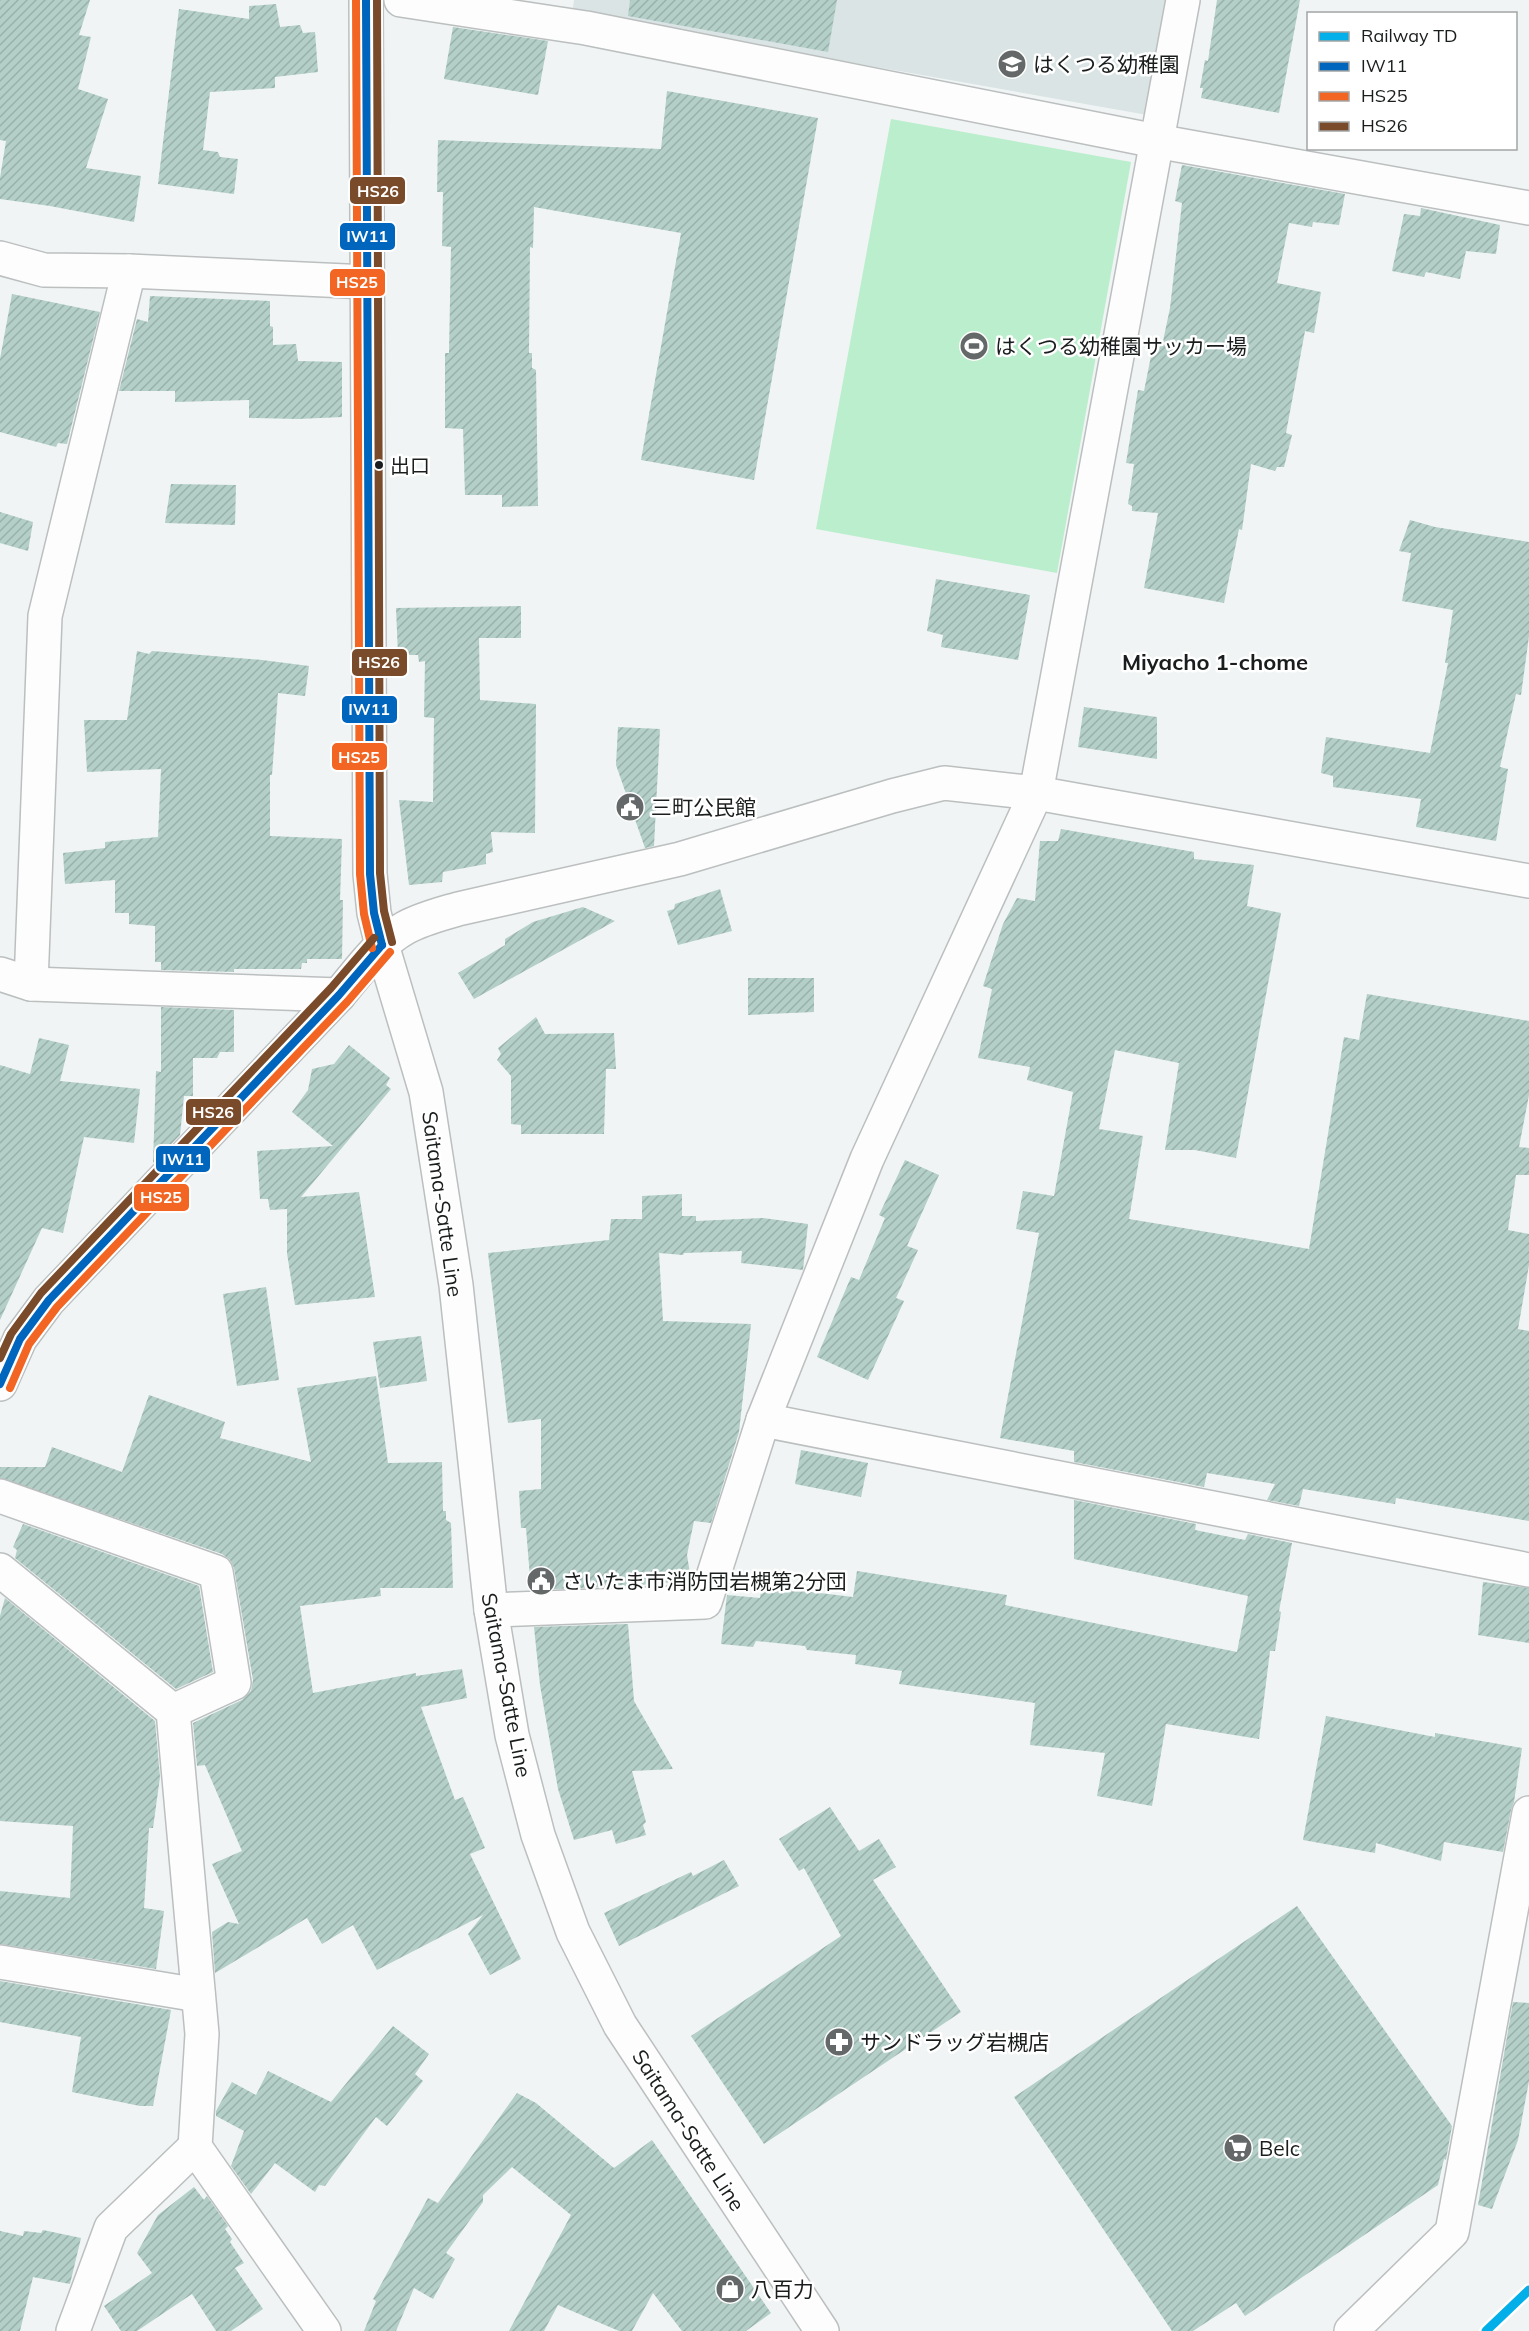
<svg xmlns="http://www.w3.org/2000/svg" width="1529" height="2331" font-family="Mulish,'Noto Sans JP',sans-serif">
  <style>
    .built { fill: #dae4e4 }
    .park { fill: #baeecc }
    .building { fill: url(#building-hatch) }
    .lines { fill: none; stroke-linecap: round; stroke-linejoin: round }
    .minor-casing { stroke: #bcbfbf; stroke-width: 36 }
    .major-casing { stroke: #bcbfbf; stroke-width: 36 }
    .minor { stroke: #fdfdfd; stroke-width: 33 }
    .major { stroke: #fdfdfd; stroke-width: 33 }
    .bus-1-casing { stroke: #fff; stroke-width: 12 }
    .bus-2-casing { stroke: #fff; stroke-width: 12 }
    .bus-3-casing { stroke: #fff; stroke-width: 12 }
    .bus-1 { stroke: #0065bd; stroke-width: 8 }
    .bus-2 { stroke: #f26522; stroke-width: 8 }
    .bus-3 { stroke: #7a4b2a; stroke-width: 8 }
    .rail-1-casing { stroke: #fff; stroke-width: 14 }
    .rail-1 { stroke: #03afe8; stroke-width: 9 }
    .bus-dot { fill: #1a1d1d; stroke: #fff; stroke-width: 2 }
    .labels { text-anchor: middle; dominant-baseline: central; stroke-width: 5; stroke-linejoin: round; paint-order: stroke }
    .bus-label { font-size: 20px; fill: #1a1d1d; stroke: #fff; text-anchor: start }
    .poi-label { font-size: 21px; fill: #1a1d1d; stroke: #fff; text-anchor: start }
    .street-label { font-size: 21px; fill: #1a1d1d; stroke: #fff }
    .neighbourhood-label { font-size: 22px; font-weight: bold; fill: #1a1d1d; stroke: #fff }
    .line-badge { stroke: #fff; stroke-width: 2 }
    .badge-label { font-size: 16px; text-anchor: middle; font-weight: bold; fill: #fff }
  </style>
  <defs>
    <pattern id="building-hatch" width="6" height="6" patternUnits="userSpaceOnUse" patternTransform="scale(1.5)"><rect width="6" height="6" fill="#b3cfc8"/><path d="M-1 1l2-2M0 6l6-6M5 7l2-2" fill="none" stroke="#99b1ab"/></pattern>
  </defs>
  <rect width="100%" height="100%" fill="#f0f4f4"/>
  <path class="built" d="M 574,0 L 1174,0 L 1153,116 L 572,13 Z"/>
  <path class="park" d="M 891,119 L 1131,162 L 1057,573 L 816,529 Z"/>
  <g class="building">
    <path d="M 0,0 L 90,0 L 79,35 L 91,37 L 78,89 L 108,99 L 86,168 L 141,176 L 134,222 L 50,206 L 0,199 L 0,178 L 6,141 L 0,140 Z"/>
    <path d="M 630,0 L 837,0 L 828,52 L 628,16 Z"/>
    <path d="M 1217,0 L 1300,0 L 1279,113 L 1201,98 L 1203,88 L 1200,88 L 1205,60 L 1208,61 Z"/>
    <path d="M 276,4 L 280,27 L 300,25 L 303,33 L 315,32 L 318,72 L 275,77 L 275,88 L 210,92 L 203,150 L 218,152 L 220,157 L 238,159 L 234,194 L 158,184 L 179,9 L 249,19 L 249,6 Z"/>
    <path d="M 453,27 L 548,41 L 538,95 L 444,79 Z"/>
    <path d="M 667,91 L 818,118 L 754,480 L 641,460 L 681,233 L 534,207 L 533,248 L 530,247 L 529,353 L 532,353 L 532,368 L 536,370 L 538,506 L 502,507 L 502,495 L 465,495 L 463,429 L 445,428 L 445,353 L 449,353 L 451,247 L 442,246 L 443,192 L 437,192 L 438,140 L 661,149 Z"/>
    <path d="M 1182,165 L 1345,194 L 1339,225 L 1313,222 L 1312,227 L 1289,223 L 1277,283 L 1321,292 L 1314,333 L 1305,331 L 1286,433 L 1292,435 L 1284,467 L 1277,467 L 1275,471 L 1251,464 L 1242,530 L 1239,529 L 1224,603 L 1144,588 L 1158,513 L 1132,511 L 1132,506 L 1128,504 L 1134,464 L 1126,463 L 1138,390 L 1144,391 L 1153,346 L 1162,346 L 1170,308 L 1182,203 L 1175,201 Z"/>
    <path d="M 1421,208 L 1500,225 L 1496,254 L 1466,251 L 1460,279 L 1426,272 L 1424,277 L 1392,271 L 1404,214 L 1420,216 Z"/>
    <path d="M 12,294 L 100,312 L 67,444 L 58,443 L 56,447 L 0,432 L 0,359 Z"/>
    <path d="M 150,296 L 270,301 L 270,326 L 273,327 L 273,345 L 296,344 L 298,361 L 342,362 L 342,417 L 298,419 L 249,418 L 249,400 L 175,402 L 175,391 L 119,391 L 137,319 L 148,322 Z"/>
    <path d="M 171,484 L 236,485 L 235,525 L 165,523 Z"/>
    <path d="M 0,512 L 33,522 L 28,551 L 0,543 Z"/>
    <path d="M 1410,520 L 1435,527 L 1529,542 L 1529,636 L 1521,695 L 1516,694 L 1500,767 L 1508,769 L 1496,841 L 1416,827 L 1421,799 L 1333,787 L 1333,776 L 1321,773 L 1326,737 L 1430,753 L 1448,663 L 1445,663 L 1453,610 L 1402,601 L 1411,553 L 1399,551 Z"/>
    <path d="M 936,579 L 1030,595 L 1018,660 L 941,647 L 943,635 L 927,631 Z"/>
    <path d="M 521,606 L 521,638 L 479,638 L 480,700 L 536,704 L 535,833 L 491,832 L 493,852 L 486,854 L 486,864 L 443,872 L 442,882 L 409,885 L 399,800 L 433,802 L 434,718 L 424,717 L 425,661 L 419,662 L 418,655 L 398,655 L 396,608 Z"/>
    <path d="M 137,651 L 149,654 L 152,651 L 262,660 L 309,666 L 305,696 L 278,693 L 272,775 L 270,775 L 270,836 L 342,839 L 340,900 L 343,900 L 342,959 L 307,959 L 307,963 L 302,963 L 301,969 L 234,969 L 234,972 L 161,970 L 161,962 L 155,962 L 155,926 L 129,924 L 129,913 L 115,913 L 115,880 L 65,884 L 63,853 L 105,848 L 105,842 L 158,837 L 161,769 L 87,772 L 84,720 L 127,720 Z"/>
    <path d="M 1084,707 L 1157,717 L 1157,759 L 1078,747 Z"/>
    <path d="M 618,727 L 660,729 L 654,846 L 645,848 L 616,765 Z"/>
    <path d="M 1061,829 L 1194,852 L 1194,859 L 1254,865 L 1247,906 L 1281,913 L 1236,1158 L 1195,1150 L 1165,1150 L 1179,1063 L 1115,1050 L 1099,1129 L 1143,1136 L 1129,1219 L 1309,1249 L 1344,1037 L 1359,1040 L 1367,994 L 1529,1021 L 1529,1095 L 1519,1147 L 1529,1148 L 1529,1175 L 1516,1175 L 1508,1230 L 1529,1234 L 1529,1265 L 1518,1329 L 1529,1331 L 1529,1521 L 1396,1498 L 1395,1504 L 1303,1489 L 1299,1506 L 1267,1500 L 1275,1484 L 1207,1473 L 1204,1487 L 1074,1462 L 1074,1451 L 1000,1438 L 1039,1233 L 1016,1229 L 1023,1191 L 1054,1196 L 1073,1092 L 1027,1080 L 1030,1067 L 978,1058 L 992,989 L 983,986 L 1003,924 L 1017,898 L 1035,901 L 1040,841 L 1058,841 Z"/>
    <path d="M 720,889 L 732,931 L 678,945 L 667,911 L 674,909 L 675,904 Z"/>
    <path d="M 583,907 L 615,921 L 474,999 L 458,973 L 505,945 L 505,939 L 533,922 Z"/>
    <path d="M 748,978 L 814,978 L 814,1012 L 748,1015 Z"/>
    <path d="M 161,1007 L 234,1010 L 234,1052 L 220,1052 L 217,1058 L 193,1058 L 193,1096 L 184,1096 L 180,1135 L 153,1163 L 156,1071 L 161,1072 Z"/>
    <path d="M 536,1017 L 545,1034 L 614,1033 L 616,1069 L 606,1069 L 604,1134 L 521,1134 L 521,1125 L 511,1124 L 511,1076 L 497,1060 L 501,1054 L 498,1048 Z"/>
    <path d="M 39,1038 L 69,1045 L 60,1081 L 140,1089 L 134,1143 L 84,1137 L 63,1233 L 42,1228 L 0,1320 L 0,1065 L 30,1074 Z"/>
    <path d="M 349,1045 L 390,1078 L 386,1085 L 391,1089 L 301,1197 L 359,1192 L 375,1297 L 295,1305 L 287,1253 L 287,1209 L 270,1210 L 268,1199 L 260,1199 L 257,1151 L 333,1146 L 292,1112 L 308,1090 L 312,1069 L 334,1064 Z"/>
    <path d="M 905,1160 L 939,1175 L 907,1246 L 918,1250 L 896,1298 L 904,1301 L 868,1380 L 817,1357 L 851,1277 L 859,1280 L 885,1218 L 879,1215 Z"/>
    <path d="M 682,1194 L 682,1216 L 696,1216 L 696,1221 L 763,1218 L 808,1224 L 803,1270 L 741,1263 L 742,1251 L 684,1253 L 683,1255 L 659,1253 L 663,1321 L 751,1324 L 739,1432 L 711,1523 L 694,1521 L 687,1555 L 691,1580 L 631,1586 L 531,1590 L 526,1528 L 521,1528 L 519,1491 L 541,1489 L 541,1419 L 508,1423 L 488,1253 L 609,1240 L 611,1219 L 642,1219 L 642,1196 Z"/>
    <path d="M 266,1287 L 279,1380 L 237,1386 L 223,1294 Z"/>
    <path d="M 421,1336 L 427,1381 L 380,1388 L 373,1342 Z"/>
    <path d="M 376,1376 L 388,1463 L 442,1462 L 443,1511 L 446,1511 L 446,1520 L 451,1523 L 453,1588 L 380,1588 L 381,1596 L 300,1606 L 313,1693 L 416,1673 L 416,1676 L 462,1669 L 467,1698 L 421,1707 L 455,1800 L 463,1797 L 485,1848 L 470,1854 L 521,1959 L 490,1975 L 468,1934 L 483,1915 L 377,1970 L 353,1925 L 322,1944 L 307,1918 L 215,1973 L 212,1932 L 228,1922 L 239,1924 L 212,1864 L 242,1851 L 205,1765 L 197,1766 L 193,1723 L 242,1700 L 251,1691 L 253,1680 L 234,1568 L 230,1560 L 222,1554 L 0,1478 L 0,1467 L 45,1467 L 52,1447 L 122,1472 L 149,1395 L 225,1422 L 220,1438 L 311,1462 L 297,1388 Z"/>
    <path d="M 801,1450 L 868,1463 L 861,1497 L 795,1484 Z"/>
    <path d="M 1074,1500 L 1196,1524 L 1195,1530 L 1245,1540 L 1248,1534 L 1292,1543 L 1279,1611 L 1281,1612 L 1275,1651 L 1270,1651 L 1259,1739 L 1166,1724 L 1152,1806 L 1097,1796 L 1105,1753 L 1030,1745 L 1035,1703 L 899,1684 L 902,1671 L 855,1664 L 856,1655 L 807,1650 L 805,1646 L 756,1641 L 753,1647 L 721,1644 L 727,1595 L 760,1598 L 762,1586 L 853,1597 L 857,1571 L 1007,1595 L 1005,1605 L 1237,1652 L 1248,1596 L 1074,1559 Z"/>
    <path d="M 23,1524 L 199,1586 L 213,1672 L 176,1689 L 15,1558 L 17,1550 L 13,1547 Z"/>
    <path d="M 1483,1582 L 1529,1588 L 1529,1643 L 1478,1635 Z"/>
    <path d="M 5,1598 L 155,1721 L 160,1777 L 153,1828 L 149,1828 L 144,1908 L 164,1911 L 156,1969 L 0,1944 L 0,1891 L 70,1898 L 73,1826 L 0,1821 L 0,1616 Z"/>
    <path d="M 628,1624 L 634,1701 L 673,1769 L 632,1771 L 646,1822 L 643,1825 L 646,1835 L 616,1844 L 612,1830 L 574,1840 L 558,1789 L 540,1685 L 534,1627 Z"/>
    <path d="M 1326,1716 L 1435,1737 L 1435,1733 L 1522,1748 L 1514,1802 L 1511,1810 L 1503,1852 L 1444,1842 L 1441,1861 L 1376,1843 L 1375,1853 L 1303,1840 Z"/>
    <path d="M 830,1807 L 859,1851 L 879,1839 L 896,1867 L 873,1880 L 961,2012 L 764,2144 L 691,2036 L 841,1936 L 804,1868 L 799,1871 L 779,1839 Z"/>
    <path d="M 724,1860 L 739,1886 L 619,1946 L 604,1913 L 691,1872 L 693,1876 Z"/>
    <path d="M 1297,1906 L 1452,2126 L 1446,2160 L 1444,2159 L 1438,2185 L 1245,2316 L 1236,2303 L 1193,2331 L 1172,2331 L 1014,2097 Z"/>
    <path d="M 0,1981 L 171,2010 L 153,2106 L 140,2106 L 72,2092 L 81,2037 L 0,2022 Z"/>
    <path d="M 1513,2002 L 1529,2003 L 1529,2081 L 1518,2140 L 1492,2209 L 1478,2205 Z"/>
    <path d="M 393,2026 L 429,2054 L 415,2074 L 423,2081 L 387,2126 L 376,2117 L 325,2186 L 319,2185 L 315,2192 L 275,2163 L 251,2194 L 231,2166 L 244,2131 L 216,2116 L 216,2111 L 232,2082 L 256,2095 L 268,2071 L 331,2102 Z"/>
    <path d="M 517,2093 L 536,2103 L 614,2168 L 652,2140 L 771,2313 L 746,2331 L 682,2331 L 653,2293 L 632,2331 L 619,2331 L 558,2305 L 544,2331 L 509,2331 L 571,2215 L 512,2167 L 483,2195 L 483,2202 L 446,2253 L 455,2259 L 433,2299 L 414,2288 L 396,2331 L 364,2331 L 376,2301 L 373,2299 L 428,2198 L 438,2203 Z"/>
    <path d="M 194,2187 L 204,2200 L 207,2196 L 228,2226 L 225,2229 L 232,2239 L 230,2242 L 244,2263 L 235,2268 L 263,2309 L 231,2331 L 216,2331 L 192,2294 L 137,2331 L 121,2331 L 104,2306 L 152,2273 L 137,2253 L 158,2215 Z"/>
    <path d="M 43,2230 L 81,2238 L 70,2284 L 33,2277 L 20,2331 L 0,2331 L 0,2231 L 23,2236 L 24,2231 L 41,2233 Z"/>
  </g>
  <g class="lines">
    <g class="minor-casing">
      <g id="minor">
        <path d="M 401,0 L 586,28 L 1156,141 L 1529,208"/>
        <path d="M 0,258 L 44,270 L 129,271 L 368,282"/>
        <path d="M 0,974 L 31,984 L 339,995"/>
        <path d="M 31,984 L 45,616 L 129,271"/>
        <path d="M 0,1384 L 20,1339 L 49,1300 L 339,995 C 359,971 378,943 405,928 C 421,919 441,914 458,909 L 680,859 L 892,796 L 944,783 L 1036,793 L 1529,881"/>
        <path d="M 763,1420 L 1529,1570"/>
        <path d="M 0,1496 L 216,1572 L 234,1683 L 173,1711"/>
        <path d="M 0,1570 L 173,1711 L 202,2034 L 195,2147 L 324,2331"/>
        <path d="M 491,1610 L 705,1602 L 763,1420 L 867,1159 L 1036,793 L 1183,0"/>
        <path d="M 0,1962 L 198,1995"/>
        <path d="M 73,2331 L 111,2228 L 195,2147"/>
        <path d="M 1351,2331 L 1452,2232 L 1529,1813"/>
      </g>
    </g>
    <g class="major-casing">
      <path id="major" d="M 366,0 L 370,874 L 374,913 L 382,945 L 426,1092 L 456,1285 L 491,1610 L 512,1735 L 538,1835 L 573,1932 L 620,2025 L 822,2331"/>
    </g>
    <use href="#minor" class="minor"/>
    <use href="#major" class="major"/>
    <g class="bus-1-casing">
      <g id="bus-1">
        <path d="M 366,0 L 370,874 L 374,913 L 382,945"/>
        <path d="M 0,1384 L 20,1339 L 49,1300 L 339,995 L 382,945"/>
      </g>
    </g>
    <g class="bus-2-casing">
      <g id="bus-2">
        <path d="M 356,0 L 360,874 L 364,914 L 372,948"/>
        <path d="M 10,1388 L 29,1344 L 57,1307 L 347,1002 L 390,952"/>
      </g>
    </g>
    <g class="bus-3-casing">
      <g id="bus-3">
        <path d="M 377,0 L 380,873 L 384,911 L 392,942"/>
        <path d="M 0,1358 L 11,1334 L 41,1293 L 331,988 L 374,938"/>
      </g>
    </g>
    <use href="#bus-1" class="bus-1"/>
    <use href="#bus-2" class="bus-2"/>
    <use href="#bus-3" class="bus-3"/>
    <g class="rail-1-casing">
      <path id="rail-1" d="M 1486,2331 L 1529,2290"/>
    </g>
    <use href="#rail-1" class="rail-1"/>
  </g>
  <defs>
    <g id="school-disc" transform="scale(1.5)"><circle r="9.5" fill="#656868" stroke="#fff"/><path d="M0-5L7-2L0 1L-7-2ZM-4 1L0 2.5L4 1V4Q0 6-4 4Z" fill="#fff"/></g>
    <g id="stadium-disc" transform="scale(1.5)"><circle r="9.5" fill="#656868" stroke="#fff"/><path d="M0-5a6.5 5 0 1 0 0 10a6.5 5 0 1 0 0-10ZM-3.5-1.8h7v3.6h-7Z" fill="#fff"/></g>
    <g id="civic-disc" transform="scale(1.5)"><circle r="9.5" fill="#656868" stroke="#fff"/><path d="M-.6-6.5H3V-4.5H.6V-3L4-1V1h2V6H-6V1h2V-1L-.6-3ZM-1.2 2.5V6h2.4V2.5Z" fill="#fff"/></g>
    <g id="pharmacy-disc" transform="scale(1.5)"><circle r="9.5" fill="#656868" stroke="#fff"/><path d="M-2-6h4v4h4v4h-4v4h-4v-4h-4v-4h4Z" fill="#fff"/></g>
    <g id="supermarket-disc" transform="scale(1.5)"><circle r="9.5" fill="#656868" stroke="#fff"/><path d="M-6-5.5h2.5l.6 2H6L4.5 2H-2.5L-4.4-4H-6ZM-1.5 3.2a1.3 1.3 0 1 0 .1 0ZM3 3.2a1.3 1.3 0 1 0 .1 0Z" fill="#fff"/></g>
    <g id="shop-disc" transform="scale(1.5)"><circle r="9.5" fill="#656868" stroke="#fff"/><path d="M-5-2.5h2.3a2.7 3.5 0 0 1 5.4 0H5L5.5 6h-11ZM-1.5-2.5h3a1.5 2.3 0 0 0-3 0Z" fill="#fff"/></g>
  </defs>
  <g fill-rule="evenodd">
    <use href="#school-disc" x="1012" y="64"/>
    <use href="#stadium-disc" x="974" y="346"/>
    <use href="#civic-disc" x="630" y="807"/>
    <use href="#civic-disc" x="541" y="1581"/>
    <use href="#pharmacy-disc" x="839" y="2042"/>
    <use href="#supermarket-disc" x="1238" y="2148"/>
    <use href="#shop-disc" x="730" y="2289"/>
  </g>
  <circle class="bus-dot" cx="379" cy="465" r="5"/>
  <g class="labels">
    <g class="bus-label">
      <text x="390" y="465">出口</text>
    </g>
    <g class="poi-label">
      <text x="1033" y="64">はくつる幼稚園</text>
      <text x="995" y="346">はくつる幼稚園サッカー場</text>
      <text x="651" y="807">三町公民館</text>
      <text x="562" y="1581">さいたま市消防団岩槻第2分団</text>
      <text x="860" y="2042">サンドラッグ岩槻店</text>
      <text x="1259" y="2148">Belc</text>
      <text x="751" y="2289">八百力</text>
    </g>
    <g class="street-label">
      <text transform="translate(443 1204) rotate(82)">Saitama-Satte Line</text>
      <text transform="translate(507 1685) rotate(79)">Saitama-Satte Line</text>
      <text transform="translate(689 2130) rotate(57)">Saitama-Satte Line</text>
    </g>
    <g class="neighbourhood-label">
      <text x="1215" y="662">Miyacho 1-chome</text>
    </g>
  </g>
  <g class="line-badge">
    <rect x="349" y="176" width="57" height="29" rx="6" fill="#7a4b2a"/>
    <rect x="339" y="222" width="57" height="29" rx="6" fill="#0065bd"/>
    <rect x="329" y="268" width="57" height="29" rx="6" fill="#f26522"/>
    <rect x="351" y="648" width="57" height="29" rx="6" fill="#7a4b2a"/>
    <rect x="341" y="695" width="57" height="29" rx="6" fill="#0065bd"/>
    <rect x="331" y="742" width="57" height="29" rx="6" fill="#f26522"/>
    <rect x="185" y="1098" width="57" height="28" rx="6" fill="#7a4b2a"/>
    <rect x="155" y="1145" width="56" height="28" rx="6" fill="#0065bd"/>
    <rect x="133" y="1183" width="57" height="29" rx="6" fill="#f26522"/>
  </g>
  <g class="badge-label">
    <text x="378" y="197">HS26</text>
    <text x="367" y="242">IW11</text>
    <text x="357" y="288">HS25</text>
    <text x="379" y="668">HS26</text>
    <text x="369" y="715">IW11</text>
    <text x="359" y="763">HS25</text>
    <text x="213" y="1118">HS26</text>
    <text x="183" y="1165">IW11</text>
    <text x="161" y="1203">HS25</text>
  </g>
  <rect x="1307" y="12" width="210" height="138" fill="#ffffff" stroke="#a3a5a5" stroke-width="1.5"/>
  <rect x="1319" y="32" width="30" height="9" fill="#03afe8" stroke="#a3a5a5" stroke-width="1.5"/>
  <text x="1361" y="42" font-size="18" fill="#1a1d1d">Railway TD</text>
  <rect x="1319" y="62" width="30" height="9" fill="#0065bd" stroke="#a3a5a5" stroke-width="1.5"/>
  <text x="1361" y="72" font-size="18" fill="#1a1d1d">IW11</text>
  <rect x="1319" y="92" width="30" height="9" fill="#f26522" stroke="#a3a5a5" stroke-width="1.5"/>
  <text x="1361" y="102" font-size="18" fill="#1a1d1d">HS25</text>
  <rect x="1319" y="122" width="30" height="9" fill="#7a4b2a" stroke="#a3a5a5" stroke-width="1.5"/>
  <text x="1361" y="132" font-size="18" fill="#1a1d1d">HS26</text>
</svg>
